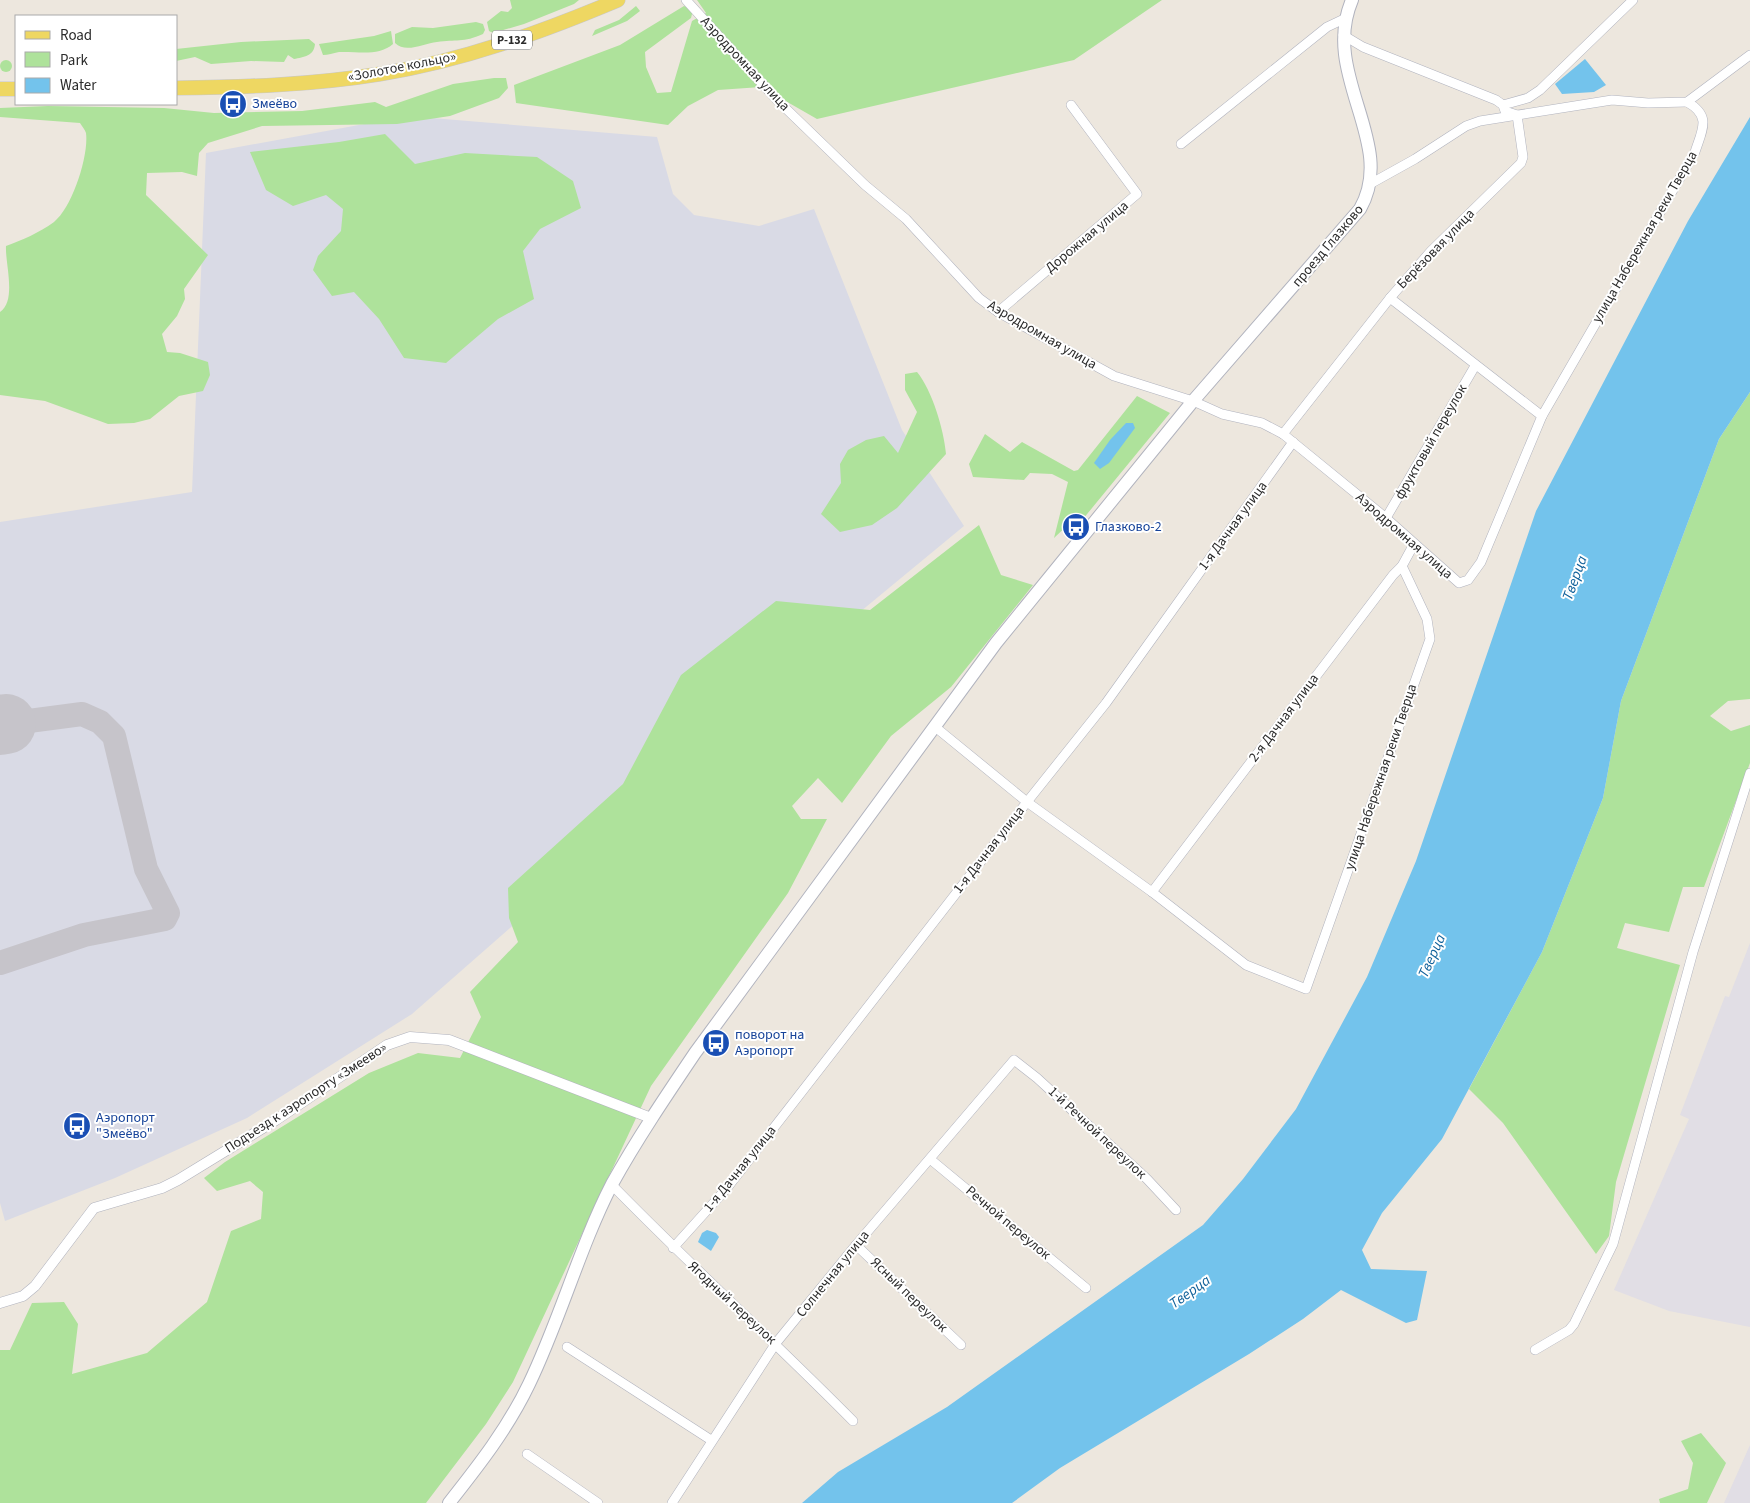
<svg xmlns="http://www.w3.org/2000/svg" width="1750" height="1503" font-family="'Source Sans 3',sans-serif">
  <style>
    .industrial { fill: #e1dee5 }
    .airport { fill: #d9dae5 }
    .green { fill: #aee29b }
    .water { fill: #73c3ec }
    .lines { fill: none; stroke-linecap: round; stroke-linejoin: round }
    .taxiway { stroke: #c6c4ca; stroke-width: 24 }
    .runway { stroke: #c6c4ca; stroke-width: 60 }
    .minor-casing { stroke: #b1b3be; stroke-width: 10 }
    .tertiary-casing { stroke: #b1b3be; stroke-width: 11 }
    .secondary-casing { stroke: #b1b3be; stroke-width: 14 }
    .primary-casing { stroke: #c8c8c8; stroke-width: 15 }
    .minor { stroke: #fff; stroke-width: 9 }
    .tertiary { stroke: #fff; stroke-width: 10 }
    .secondary { stroke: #fff; stroke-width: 12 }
    .primary { stroke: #eed762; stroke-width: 14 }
    .labels { text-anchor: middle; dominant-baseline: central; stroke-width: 4; stroke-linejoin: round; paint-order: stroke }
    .shield { fill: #fff; stroke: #6b6b6b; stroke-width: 1 }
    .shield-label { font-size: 12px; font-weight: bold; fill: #2b2b2b }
    .street-label { font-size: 14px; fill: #2b2b2b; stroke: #fff }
    .transit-label { font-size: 14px; fill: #164399; stroke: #fff; text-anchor: start }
    .water-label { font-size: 15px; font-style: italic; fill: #10619a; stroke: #fff }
  </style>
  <rect width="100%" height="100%" fill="#ede7de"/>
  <g class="industrial">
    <path d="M 1750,943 L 1750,1327 L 1669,1311 L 1614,1290 L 1689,1119 L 1680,1115 L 1725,996 L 1729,997 Z"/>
    <path d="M 1750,1445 L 1750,1503 L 1724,1503 Z"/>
  </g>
  <path class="airport" d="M 408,116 L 657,137 L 673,194 L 694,215 L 759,226 L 814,209 L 902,430 L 964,526 L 803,659 L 566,879 L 412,1014 L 247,1118 L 115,1178 L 5,1221 L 0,1203 L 0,522 L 192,492 L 206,153 Z"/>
  <g class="green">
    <path d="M 510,0 L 579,0 L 574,4 L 524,24 L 493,33 L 489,31 L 487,22 L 501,11 L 508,12 L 512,8 Z"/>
    <path d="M 697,0 L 1162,0 L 1074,60 L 817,119 L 761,87 L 718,90 L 688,106 L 668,125 L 516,103 L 514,85 L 620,45 L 684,6 L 693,10 L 691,18 L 645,52 L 646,67 L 657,93 L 671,92 L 692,21 L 706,13 Z"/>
    <path d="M 636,6 L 640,11 L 627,21 L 592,36 L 595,30 L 619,20 Z"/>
    <path d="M 476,22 L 483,24 L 485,30 L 483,34 C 463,43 456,39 437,42 C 424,43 406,54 395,43 L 395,34 L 412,27 L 433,28 Z"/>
    <path d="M 391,31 L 393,44 C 378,57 357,51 339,52 C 333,53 328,55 323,55 L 319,44 L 374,36 Z"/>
    <path d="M 309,39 L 315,44 C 314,56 304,57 294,59 L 288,55 L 284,62 L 251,61 L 211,64 L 195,57 L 176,61 L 176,49 L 241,42 Z"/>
    <circle cx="6" cy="66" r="6"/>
    <path d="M 494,78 L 506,78 L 508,88 L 499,98 L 450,116 L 397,124 L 262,126 L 208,143 L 199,153 L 197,176 L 182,172 L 147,173 L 146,195 L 208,255 L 184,289 L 185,299 L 177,316 L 162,334 L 167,352 L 180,353 L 208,362 L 210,375 L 203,391 L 179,396 L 150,419 L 134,423 L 108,424 L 45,401 L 0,395 L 0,312 C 17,300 5,264 6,246 C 22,240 39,233 54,222 C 72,208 89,156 86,133 C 85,130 82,126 80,123 L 0,117 L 0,108 L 48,106 L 164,108 L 214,113 L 302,111 L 375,102 L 386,107 L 453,84 Z"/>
    <path d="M 385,134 L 415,164 L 465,153 L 537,157 L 573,181 L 581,208 L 540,229 L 523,251 L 534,299 L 498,319 L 446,363 L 404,358 L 379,319 L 354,292 L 332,296 L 313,270 L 318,256 L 341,231 L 343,209 L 326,195 L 293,206 L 266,190 L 250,152 L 339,142 Z"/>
    <path d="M 917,372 C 932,390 944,430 946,454 L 897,508 L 872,525 L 840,532 L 821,514 L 841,483 L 840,464 L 848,450 L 866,440 L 884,436 L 898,453 L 917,412 L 905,390 L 905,374 Z"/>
    <path d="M 1750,392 L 1750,699 L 1728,701 L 1710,716 L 1731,731 L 1750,725 L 1750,763 L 1704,887 L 1683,887 L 1669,932 L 1625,923 L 1617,948 L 1680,965 L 1616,1182 L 1609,1236 L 1596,1254 L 1503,1123 L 1469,1089 L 1542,952 L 1603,798 L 1621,701 L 1719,439 Z"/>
    <path d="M 1137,396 L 1170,413 L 1083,519 L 1073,520 L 1054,538 L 1068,482 L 1052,474 L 1030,473 L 1024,480 L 973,477 L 969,464 L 985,434 L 1010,452 L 1022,442 L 1074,471 L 1078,470 Z"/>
    <path d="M 979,525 L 1001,575 L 1033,585 L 951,687 L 891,736 L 842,803 L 818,778 L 792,806 L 801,819 L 827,819 L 788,893 L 651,1086 L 513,1382 L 486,1424 L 426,1503 L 0,1503 L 0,1350 L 10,1350 L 32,1303 L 64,1302 L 78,1324 L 72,1374 L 147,1353 L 207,1302 L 231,1231 L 261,1219 L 263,1192 L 250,1181 L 217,1191 L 204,1178 L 225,1162 L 369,1073 L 418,1053 L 460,1058 L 481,1017 L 470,992 L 518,942 L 509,918 L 508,888 L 623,784 L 681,675 L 776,601 L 870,610 Z"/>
    <path d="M 1701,1433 L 1726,1463 L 1707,1503 L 1660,1503 L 1659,1499 L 1688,1489 L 1693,1463 L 1681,1441 Z"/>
  </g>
  <g class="water">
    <path d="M 1585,59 L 1606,85 L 1594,92 L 1562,94 L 1555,84 Z"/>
    <path d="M 1750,117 L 1750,392 L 1719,439 L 1621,701 L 1603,798 L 1542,952 L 1442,1139 L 1382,1213 L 1362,1250 L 1371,1269 L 1427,1271 L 1417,1320 L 1406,1323 L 1341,1290 L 1303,1319 L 1249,1354 L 1060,1468 L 1012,1503 L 802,1503 L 838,1472 L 947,1407 L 1203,1225 L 1243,1179 L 1296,1109 L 1367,977 L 1416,861 L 1536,511 L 1688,221 Z"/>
    <path d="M 1126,423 L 1133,423 L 1135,428 L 1109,463 L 1100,469 L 1094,463 L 1110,440 Z"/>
    <path d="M 707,1230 L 716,1233 L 719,1237 L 711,1251 L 698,1242 L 702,1233 Z"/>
  </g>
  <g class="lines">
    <path class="taxiway" d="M 0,963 L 84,935 L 165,919 L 168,913 L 146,869 L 114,736 L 100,722 L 82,714 L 6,724"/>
    <path class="runway" d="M 0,725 L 6,724"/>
    <g class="minor-casing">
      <g id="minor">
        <path d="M 686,0 L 777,100 L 865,185 L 906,219 L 979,298 L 998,312 L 1114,376 L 1193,401 L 1222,414 L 1262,423 L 1283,434 L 1386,518 L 1459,583 L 1468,580 L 1481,562 L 1542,416 L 1390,298 L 1431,251 L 1521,163 L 1523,157 L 1517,115 L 1505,111 L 1503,105 L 1528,98 L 1540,90 L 1633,0"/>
        <path d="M 1343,35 L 1363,47 L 1496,100 L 1503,105"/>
        <path d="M 1181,144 L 1327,27 L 1346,18"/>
        <path d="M 1370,184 L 1415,159 L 1466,126 L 1480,121 L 1612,100 L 1648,103 L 1687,102 L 1750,55"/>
        <path d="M 998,312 L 1137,194 L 1071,105"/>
        <path d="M 1542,416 L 1695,152 C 1702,130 1712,116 1687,102"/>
        <path d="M 1283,434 L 1390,298"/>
        <path d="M 1386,518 L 1475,366"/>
        <path d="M 934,726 L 1027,802 L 1152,892 L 1246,965 L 1306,989 L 1430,639 L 1427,619 L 1402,566"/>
        <path d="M 1152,892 L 1393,575 L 1402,566 L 1414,544"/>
        <path d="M 930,1159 L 1086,1288"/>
        <path d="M 612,1185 C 691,1266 774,1341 853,1421"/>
        <path d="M 856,1245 L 961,1345"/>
        <path d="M 673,1248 L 727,1188 L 1027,802 L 1106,703 L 1293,442"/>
        <path d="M 567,1347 L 711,1440"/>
        <path d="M 1535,1350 L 1569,1330 L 1574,1324 L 1613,1244 L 1693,952 L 1750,773"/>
        <path d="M 527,1454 L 598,1503"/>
        <path d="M 672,1503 L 776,1343 L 856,1245 L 1014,1060 L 1037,1078 L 1147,1179 L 1176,1210"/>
      </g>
    </g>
    <g class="tertiary-casing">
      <path id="tertiary" d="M 0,1303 L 23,1296 L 35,1286 L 94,1208 L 162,1188 L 178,1180 L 276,1120 L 387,1045 L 410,1037 L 449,1040 L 651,1118"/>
    </g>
    <g class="secondary-casing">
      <path id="secondary" d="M 449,1503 C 479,1465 508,1428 529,1384 C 560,1320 580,1246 612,1184 C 637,1139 666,1096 695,1053 L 996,643 L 1193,401 L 1360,209 C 1398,143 1320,75 1352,0"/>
    </g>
    <g class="primary-casing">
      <g id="primary">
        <path d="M 176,88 C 245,87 312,85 380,74 C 462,61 542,32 618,0"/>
        <path d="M 0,89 L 16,89"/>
      </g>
    </g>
    <use href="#minor" class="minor"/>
    <use href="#tertiary" class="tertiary"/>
    <use href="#secondary" class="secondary"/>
    <use href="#primary" class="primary"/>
  </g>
  <defs>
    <g id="bus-disc" transform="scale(1.4375)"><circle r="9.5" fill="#1a4fb4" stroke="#fff"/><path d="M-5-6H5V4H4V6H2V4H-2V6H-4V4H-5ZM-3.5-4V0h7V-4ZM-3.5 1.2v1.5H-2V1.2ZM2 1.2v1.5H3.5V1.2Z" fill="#fff"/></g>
  </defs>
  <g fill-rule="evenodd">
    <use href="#bus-disc" x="233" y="104"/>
    <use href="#bus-disc" x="1076" y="527"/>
    <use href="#bus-disc" x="716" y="1043"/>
    <use href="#bus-disc" x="77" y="1126"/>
  </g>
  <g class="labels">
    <rect class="shield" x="492" y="30.5" width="40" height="19" rx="4"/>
    <g class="shield-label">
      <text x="512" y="40">Р-132</text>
    </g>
    <g class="street-label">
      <text transform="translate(745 64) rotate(47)">Аэродромная улица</text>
      <text transform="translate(402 67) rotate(-11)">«Золотое кольцо»</text>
      <text transform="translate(1087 237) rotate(-40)">Дорожная улица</text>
      <text transform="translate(1645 237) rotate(-60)">улица Набережная реки Тверца</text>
      <text transform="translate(1328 246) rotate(-50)">проезд Глазково</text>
      <text transform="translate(1436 249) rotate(-46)">Берёзовая улица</text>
      <text transform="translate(1042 335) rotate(30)">Аэродромная улица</text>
      <text transform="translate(1431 442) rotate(-60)">фруктовый переулок</text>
      <text transform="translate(1233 526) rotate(-54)">1-я Дачная улица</text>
      <text transform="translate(1404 536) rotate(41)">Аэродромная улица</text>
      <text transform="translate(1284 718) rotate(-53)">2-я Дачная улица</text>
      <text transform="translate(1381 777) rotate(-71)">улица Набережная реки Тверца</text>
      <text transform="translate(989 850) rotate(-52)">1-я Дачная улица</text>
      <text transform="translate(306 1098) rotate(-33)">Подъезд к аэропорту «Змеево»</text>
      <text transform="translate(1097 1133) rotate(43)">1-й Речной переулок</text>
      <text transform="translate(740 1169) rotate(-51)">1-я Дачная улица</text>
      <text transform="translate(1008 1223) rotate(40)">Речной переулок</text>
      <text transform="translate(833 1274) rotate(-51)">Солнечная улица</text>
      <text transform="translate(909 1295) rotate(44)">Ясный переулок</text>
      <text transform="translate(732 1303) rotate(43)">Ягодный переулок</text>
    </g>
    <g class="transit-label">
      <text x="252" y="104">Змеёво</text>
      <text x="1095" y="527">Глазково-2</text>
      <text x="735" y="1035">поворот на<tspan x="735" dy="16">Аэропорт</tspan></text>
      <text x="96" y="1118">Аэропорт<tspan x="96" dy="16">"Змеёво"</tspan></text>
    </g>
    <g class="water-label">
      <text transform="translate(1575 578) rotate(-70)">Тверца</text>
      <text transform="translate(1432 956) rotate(-66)">Тверца</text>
      <text transform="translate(1190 1292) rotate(-35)">Тверца</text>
    </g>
  </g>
  <rect x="15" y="15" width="162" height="90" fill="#ffffff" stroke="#aaaaaa"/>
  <rect x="25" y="31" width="25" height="8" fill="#eed762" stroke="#aaaaaa"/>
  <text x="60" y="40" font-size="15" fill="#2b2b2b">Road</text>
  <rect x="25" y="52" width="25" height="15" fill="#aee29b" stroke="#aaaaaa"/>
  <text x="60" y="65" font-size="15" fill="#2b2b2b">Park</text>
  <rect x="25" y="78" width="25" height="15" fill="#73c3ec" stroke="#aaaaaa"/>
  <text x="60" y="90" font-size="15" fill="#2b2b2b">Water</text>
</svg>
